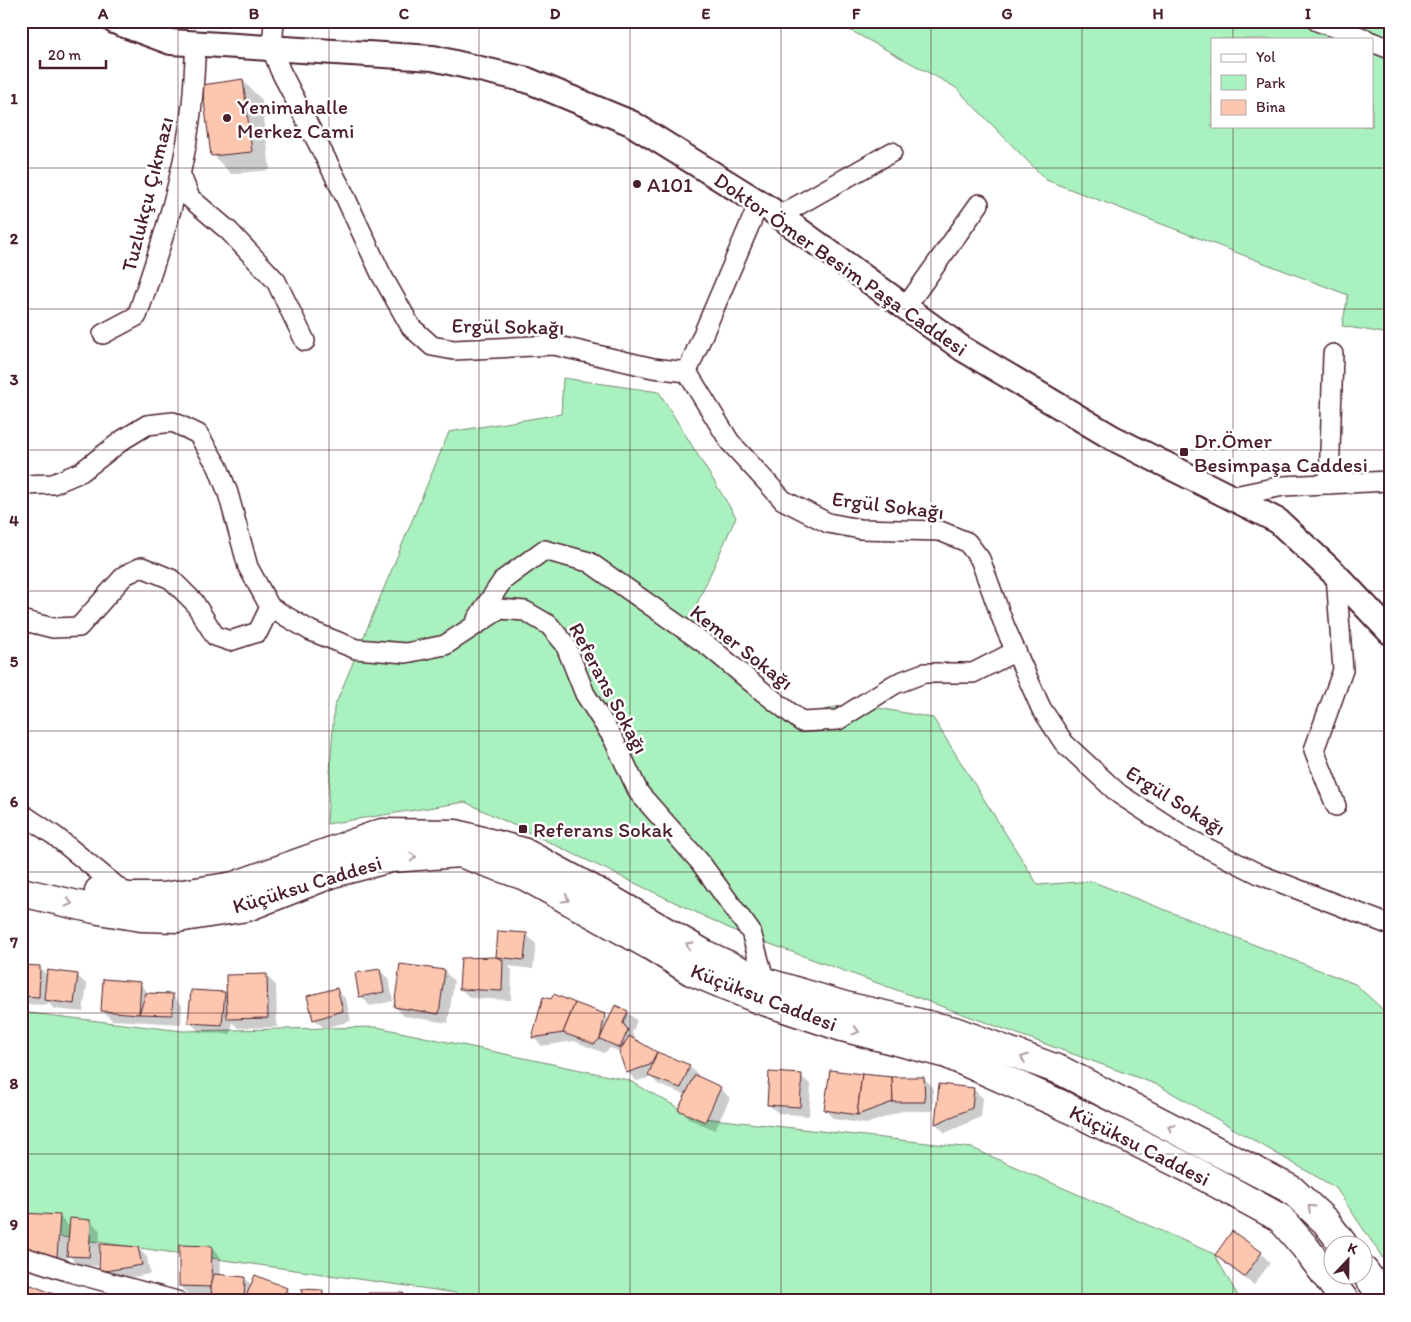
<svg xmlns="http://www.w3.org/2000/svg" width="1411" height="1322" font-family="Itim,sans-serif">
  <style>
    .green { fill: #a9f1be; stroke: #7a8874; fill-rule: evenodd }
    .shadow { fill: #0003 }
    .building { fill: #fdc7af; stroke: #4a1f2b }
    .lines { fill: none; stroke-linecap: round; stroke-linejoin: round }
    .minor-casing { stroke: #4a1f2b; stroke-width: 22 }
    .tertiary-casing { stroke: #4a1f2b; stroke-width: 28 }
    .primary-casing { stroke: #4a1f2b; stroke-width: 31 }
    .minor { stroke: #fff; stroke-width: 19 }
    .tertiary { stroke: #fff; stroke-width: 24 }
    .primary { stroke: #fff; stroke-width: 28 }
    .oneway { stroke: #ae9aa0 }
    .grid { fill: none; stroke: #4a1f2b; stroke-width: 1; stroke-opacity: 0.55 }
    .poi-dot { fill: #4a1f2b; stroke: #fff; stroke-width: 2 }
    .labels { text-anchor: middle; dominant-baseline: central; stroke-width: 5; stroke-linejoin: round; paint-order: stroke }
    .poi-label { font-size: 21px; fill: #4a1f2b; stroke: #fff; text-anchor: start }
    .street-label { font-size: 21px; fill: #4a1f2b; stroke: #fff }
    .neatline { fill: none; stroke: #4a1f2b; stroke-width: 2 }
    .grid-label { font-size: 16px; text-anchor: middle; font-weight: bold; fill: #4a1f2b }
  </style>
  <rect width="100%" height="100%" fill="#fff"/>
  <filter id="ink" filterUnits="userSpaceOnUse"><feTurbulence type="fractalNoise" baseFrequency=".02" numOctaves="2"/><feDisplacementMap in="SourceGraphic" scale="10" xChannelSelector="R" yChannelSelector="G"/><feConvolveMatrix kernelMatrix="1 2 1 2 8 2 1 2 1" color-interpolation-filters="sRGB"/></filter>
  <g filter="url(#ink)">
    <g class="green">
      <path d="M 833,21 L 1390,21 L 1390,334 L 1342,326 L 1348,295 L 1046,180 L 955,87 ZM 1212,39 L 1372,39 L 1372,126 L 1212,126 Z"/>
      <path d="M 563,378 L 659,392 L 736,517 L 696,606 L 731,653 L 805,715 L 851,703 L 933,718 L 1038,885 L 1091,881 L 1355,984 L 1390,1016 L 1390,1269 L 1336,1188 L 1158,1085 L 737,932 L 465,802 L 327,824 L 334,708 L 449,432 L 561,414 Z"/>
      <path d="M 21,1012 L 183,1031 L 377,1027 L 628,1080 L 695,1117 L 972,1148 L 1214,1254 L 1241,1301 L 461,1301 L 456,1293 L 41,1234 L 21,1227 Z"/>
    </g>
    <g class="shadow">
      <path d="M 243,81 L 262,100 L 270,170 L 231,174 L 213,155 Z"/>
      <path d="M 500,932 L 526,934 L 536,944 L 533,969 L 508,966 L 512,970 L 511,1000 L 470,998 L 461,989 L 497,958 Z"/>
      <path d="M 21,966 L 40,968 L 48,976 L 77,975 L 87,985 L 83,1012 L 54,1009 L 48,1002 L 48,1005 L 21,1004 Z"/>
      <path d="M 379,970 L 389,979 L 393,1001 L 370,1006 L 361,996 Z"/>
      <path d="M 444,971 L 454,981 L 448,1023 L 404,1016 L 395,1007 Z"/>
      <path d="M 266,976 L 276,985 L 277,1027 L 238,1028 L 232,1022 L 231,1034 L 199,1032 L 190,1022 L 224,994 L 228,997 Z"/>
      <path d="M 140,984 L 150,995 L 172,995 L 182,1005 L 181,1024 L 112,1020 L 102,1010 Z"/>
      <path d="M 336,990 L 346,999 L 351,1021 L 324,1028 L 314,1019 Z"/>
      <path d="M 555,996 L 605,1015 L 609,1020 L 627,1012 L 637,1021 L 632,1033 L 636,1040 L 636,1041 L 657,1053 L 689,1066 L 698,1075 L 697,1078 L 720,1088 L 730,1098 L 715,1130 L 689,1119 L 680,1109 L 686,1095 L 659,1085 L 651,1077 L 637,1081 L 627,1072 L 621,1052 L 610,1048 L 604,1053 L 574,1041 L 542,1046 L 533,1037 Z"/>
      <path d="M 801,1076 L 811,1085 L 809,1116 L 778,1113 L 768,1104 Z"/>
      <path d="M 892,1078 L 924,1078 L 933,1087 L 933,1111 L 902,1111 L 866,1124 L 834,1119 L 825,1110 Z"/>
      <path d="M 940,1086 L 973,1089 L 983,1098 L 981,1117 L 945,1133 L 936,1124 Z"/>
      <path d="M 59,1216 L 71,1228 L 91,1221 L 100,1231 L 98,1266 L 78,1265 L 67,1253 L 66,1266 L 21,1257 Z"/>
      <path d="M 1232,1233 L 1261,1253 L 1270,1263 L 1254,1285 L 1225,1264 L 1216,1255 Z"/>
      <path d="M 211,1247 L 221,1257 L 220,1276 L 244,1278 L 252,1285 L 286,1289 L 296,1298 L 295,1301 L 215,1301 L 213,1296 L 189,1295 L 180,1286 Z"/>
      <path d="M 138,1248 L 147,1257 L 150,1274 L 110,1281 L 100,1272 Z"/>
      <path d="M 323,1292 L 330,1299 L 361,1298 L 364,1301 L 303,1301 Z"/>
    </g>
    <g class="building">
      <path d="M 243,79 L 252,152 L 211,156 L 202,85 Z"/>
      <path d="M 498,931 L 527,933 L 524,960 L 496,957 Z"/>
      <path d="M 496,957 L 503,960 L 502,991 L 459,989 L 461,958 Z"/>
      <path d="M 400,964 L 445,970 L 439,1014 L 394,1007 Z"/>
      <path d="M 21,965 L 40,966 L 39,997 L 21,996 Z"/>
      <path d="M 380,969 L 384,992 L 359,997 L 355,973 Z"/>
      <path d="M 47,970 L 78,974 L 74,1004 L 44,1000 Z"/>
      <path d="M 267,974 L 268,1018 L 227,1019 L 226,975 Z"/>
      <path d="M 103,979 L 141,982 L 139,1014 L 101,1011 Z"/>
      <path d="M 337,988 L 343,1011 L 313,1020 L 307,996 Z"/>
      <path d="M 191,990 L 225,992 L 222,1025 L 188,1023 Z"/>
      <path d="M 146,993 L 173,994 L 172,1015 L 139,1014 Z"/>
      <path d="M 554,994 L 575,1003 L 563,1033 L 532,1038 L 543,997 L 551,999 Z"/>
      <path d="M 575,1003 L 605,1014 L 600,1039 L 594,1044 L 563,1033 Z"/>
      <path d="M 615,1005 L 628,1011 L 623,1023 L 628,1030 L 620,1048 L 600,1039 Z"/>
      <path d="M 629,1036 L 657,1052 L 650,1065 L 626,1073 L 619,1052 Z"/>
      <path d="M 657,1052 L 690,1065 L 681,1088 L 648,1076 Z"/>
      <path d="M 830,1070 L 862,1074 L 857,1115 L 824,1110 Z"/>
      <path d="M 769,1072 L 802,1074 L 800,1107 L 767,1105 Z"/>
      <path d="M 862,1074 L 892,1077 L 893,1102 L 857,1115 Z"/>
      <path d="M 695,1075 L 721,1087 L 705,1122 L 678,1110 Z"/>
      <path d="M 892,1077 L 924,1077 L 925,1102 L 893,1102 Z"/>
      <path d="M 939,1084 L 974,1088 L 972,1108 L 935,1124 Z"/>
      <path d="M 21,1213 L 60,1215 L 57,1257 L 21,1255 Z"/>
      <path d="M 70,1218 L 91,1220 L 89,1257 L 67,1256 Z"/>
      <path d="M 1232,1231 L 1262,1252 L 1244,1277 L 1215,1255 Z"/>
      <path d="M 100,1244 L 138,1247 L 142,1265 L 99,1272 Z"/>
      <path d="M 179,1245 L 212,1246 L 211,1287 L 179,1286 Z"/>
      <path d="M 214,1274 L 245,1277 L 244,1301 L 212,1300 L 211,1287 Z"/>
      <path d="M 255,1275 L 287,1288 L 282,1301 L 244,1301 Z"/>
      <path d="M 31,1285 L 69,1300 L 69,1301 L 24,1301 Z"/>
      <path d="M 302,1289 L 323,1290 L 322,1301 L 301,1301 Z"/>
      <path d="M 368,1293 L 403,1293 L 411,1301 L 367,1301 Z"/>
      <path d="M 1283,1293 L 1284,1301 L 1248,1301 Z"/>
      <path d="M 361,1297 L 362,1301 L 327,1301 L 327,1298 Z"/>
    </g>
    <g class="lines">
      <g class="minor-casing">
        <g id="minor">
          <path d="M 274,21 L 272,49 L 280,70 L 342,190 L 381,274 L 411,327 L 432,346 L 454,350 L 554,345 L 653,368 L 687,372 L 730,442 L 783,500 L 828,523 L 860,529 L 940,531 L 967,542 L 980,559 L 1005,627 L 1041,708 L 1064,743 L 1119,794 L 1185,837 L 1261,875 L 1390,925"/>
          <path d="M 1317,21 L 1366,39"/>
          <path d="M 1372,42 L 1390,49"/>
          <path d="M 180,173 L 190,198 L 229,231 L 276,281 L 305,341"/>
          <path d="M 779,216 L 892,152"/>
          <path d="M 905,308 L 979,204"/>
          <path d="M 103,334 L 137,316 C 158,255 182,184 190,120 C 194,95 194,69 196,44"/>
          <path d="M 687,372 L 759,203"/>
          <path d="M 1329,484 L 1333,354"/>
          <path d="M 21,485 L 53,484 L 81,472 L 124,439 L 147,425 L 173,422 L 198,434 L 218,467 L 228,493 L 248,567 L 270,607 L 311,631 L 356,649 L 406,653 L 445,645 L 500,609 L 525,611 L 549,625 L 565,644 L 585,694 L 613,738 L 639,793 L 700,862 L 751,932 L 765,982 L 762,989"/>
          <path d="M 1230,497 L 1283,486 L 1390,481"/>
          <path d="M 477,619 L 503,580 L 544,550 L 589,562 L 711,648 L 762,691 L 802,722 L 838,720 L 895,684 L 924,673 L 973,673 L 1016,651"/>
          <path d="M 21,620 L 53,628 L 79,627 L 125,575 L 142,567 L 171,579 L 194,602 L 215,636 L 230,641 L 258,632 L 270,607"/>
          <path d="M 1336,806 L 1314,750 L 1343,670 L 1336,575"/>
          <path d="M 21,813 L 55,836 L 126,894"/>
          <path d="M 21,1256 L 70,1272 L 177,1301"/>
        </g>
      </g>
      <g class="tertiary-casing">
        <path id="tertiary" d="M 114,21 L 171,42 L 433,58 L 527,80 L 631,123 L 771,210 L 963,349 L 1113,438 L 1278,521 L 1336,575 L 1390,632"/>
      </g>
      <g class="primary-casing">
        <g id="primary">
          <path d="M 99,891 L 129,897 L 163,897 L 234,886 L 382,833 L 456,834 L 523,852 L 601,894 L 706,955 L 765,982 L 845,1006 L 954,1031 L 1062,1071 L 1292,1190 L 1326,1222 L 1343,1244"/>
          <path d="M 21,892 L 99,910 L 141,917 L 178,918 L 247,907 L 333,873 L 391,858 L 460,853 L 525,876 L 651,946 L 691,971 L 758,999 L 842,1027 L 947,1054 L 1060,1104 L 1196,1172 L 1280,1218 L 1305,1247 L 1345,1301"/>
          <path d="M 1364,1271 L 1386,1301"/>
        </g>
      </g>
      <use href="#minor" class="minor"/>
      <use href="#tertiary" class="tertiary"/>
      <use href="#primary" class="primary"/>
    </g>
    <defs><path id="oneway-chevron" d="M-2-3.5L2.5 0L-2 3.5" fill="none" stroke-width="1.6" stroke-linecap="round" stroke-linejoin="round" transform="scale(1.25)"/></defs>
    <g class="oneway">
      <use href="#oneway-chevron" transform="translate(413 857) rotate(-4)"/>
      <use href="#oneway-chevron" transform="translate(566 899) rotate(29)"/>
      <use href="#oneway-chevron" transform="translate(69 903) rotate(13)"/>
      <use href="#oneway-chevron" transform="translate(689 945) rotate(-150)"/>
      <use href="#oneway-chevron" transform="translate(856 1031) rotate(15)"/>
      <use href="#oneway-chevron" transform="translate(1024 1058) rotate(-160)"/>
      <use href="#oneway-chevron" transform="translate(1171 1128) rotate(-153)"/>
      <use href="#oneway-chevron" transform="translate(1311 1208) rotate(-137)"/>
    </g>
  </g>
  <path class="grid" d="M 178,21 L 178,1301M 329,21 L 329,1301M 479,21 L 479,1301M 630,21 L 630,1301M 781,21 L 781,1301M 931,21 L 931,1301M 1082,21 L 1082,1301M 1233,21 L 1233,39M 1233,126 L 1233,1301M 21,168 L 1390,168M 21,309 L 1390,309M 21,450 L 1390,450M 21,591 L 1390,591M 21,731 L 1390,731M 21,872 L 1390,872M 21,1013 L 1390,1013M 21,1154 L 1390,1154"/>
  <g class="poi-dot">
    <circle cx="227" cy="118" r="5"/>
    <circle cx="637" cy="184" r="5"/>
    <rect x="1179" y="447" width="10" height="10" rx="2.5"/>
    <rect x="518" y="824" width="10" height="10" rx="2.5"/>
  </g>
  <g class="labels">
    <g class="poi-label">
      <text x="237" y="106">Yenimahalle<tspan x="237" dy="24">Merkez Cami</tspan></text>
      <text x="647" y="184">A101</text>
      <text x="1194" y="440">Dr.Ömer<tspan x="1194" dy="24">Besimpaşa Caddesi</tspan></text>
      <text x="533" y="829">Referans Sokak</text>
    </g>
    <g class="street-label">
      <text transform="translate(147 194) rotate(-76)">Tuzlukçu Çıkmazı</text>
      <text transform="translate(841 264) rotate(35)">Doktor Ömer Besim Paşa Caddesi</text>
      <text transform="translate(508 326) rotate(1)">Ergül Sokağı</text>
      <text transform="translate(888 505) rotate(7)">Ergül Sokağı</text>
      <text transform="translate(742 647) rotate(38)">Kemer Sokağı</text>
      <text transform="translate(609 688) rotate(62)">Referans Sokağı</text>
      <text transform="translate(1176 800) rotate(32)">Ergül Sokağı</text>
      <text transform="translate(307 884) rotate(-17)">Küçüksu Caddesi</text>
      <text transform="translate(764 997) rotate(21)">Küçüksu Caddesi</text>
      <text transform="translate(1140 1145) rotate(27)">Küçüksu Caddesi</text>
    </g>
  </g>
  <rect width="1411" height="1322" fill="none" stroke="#fff" stroke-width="55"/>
  <rect x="1211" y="38" width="162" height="90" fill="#ffffff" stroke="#b7a5aa"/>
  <rect x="1221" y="54" width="25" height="8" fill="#ffffff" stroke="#b7a5aa"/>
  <text x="1256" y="62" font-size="15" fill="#4a1f2b">Yol</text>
  <rect x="1221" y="75" width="25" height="15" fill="#a9f1be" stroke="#b7a5aa"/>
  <text x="1256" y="88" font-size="15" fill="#4a1f2b">Park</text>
  <rect x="1221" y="100" width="25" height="15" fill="#fdc7af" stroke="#b7a5aa"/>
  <text x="1256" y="112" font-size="15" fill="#4a1f2b">Bina</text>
  <g transform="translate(1348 1260) rotate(22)"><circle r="24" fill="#ffffff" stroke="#b7a5aa"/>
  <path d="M0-4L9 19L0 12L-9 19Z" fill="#4a1f2b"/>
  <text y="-8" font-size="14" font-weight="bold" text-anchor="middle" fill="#4a1f2b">K</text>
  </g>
  <path d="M40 60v8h66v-8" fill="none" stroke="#4a1f2b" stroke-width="2.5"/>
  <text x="48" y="60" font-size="15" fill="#4a1f2b" stroke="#ffffff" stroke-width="4" paint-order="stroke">20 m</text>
  <rect x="28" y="28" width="1356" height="1266" class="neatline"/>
  <g class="grid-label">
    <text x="103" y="19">A</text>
    <text x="254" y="19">B</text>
    <text x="404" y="19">C</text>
    <text x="555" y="19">D</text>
    <text x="706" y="19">E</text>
    <text x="856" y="19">F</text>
    <text x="1007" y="19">G</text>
    <text x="1158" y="19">H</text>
    <text x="1308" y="19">I</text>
    <text x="14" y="104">1</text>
    <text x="14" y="244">2</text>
    <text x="14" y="385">3</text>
    <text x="14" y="526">4</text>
    <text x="14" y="667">5</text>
    <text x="14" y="807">6</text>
    <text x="14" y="948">7</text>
    <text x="14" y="1089">8</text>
    <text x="14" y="1230">9</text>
  </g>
</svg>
